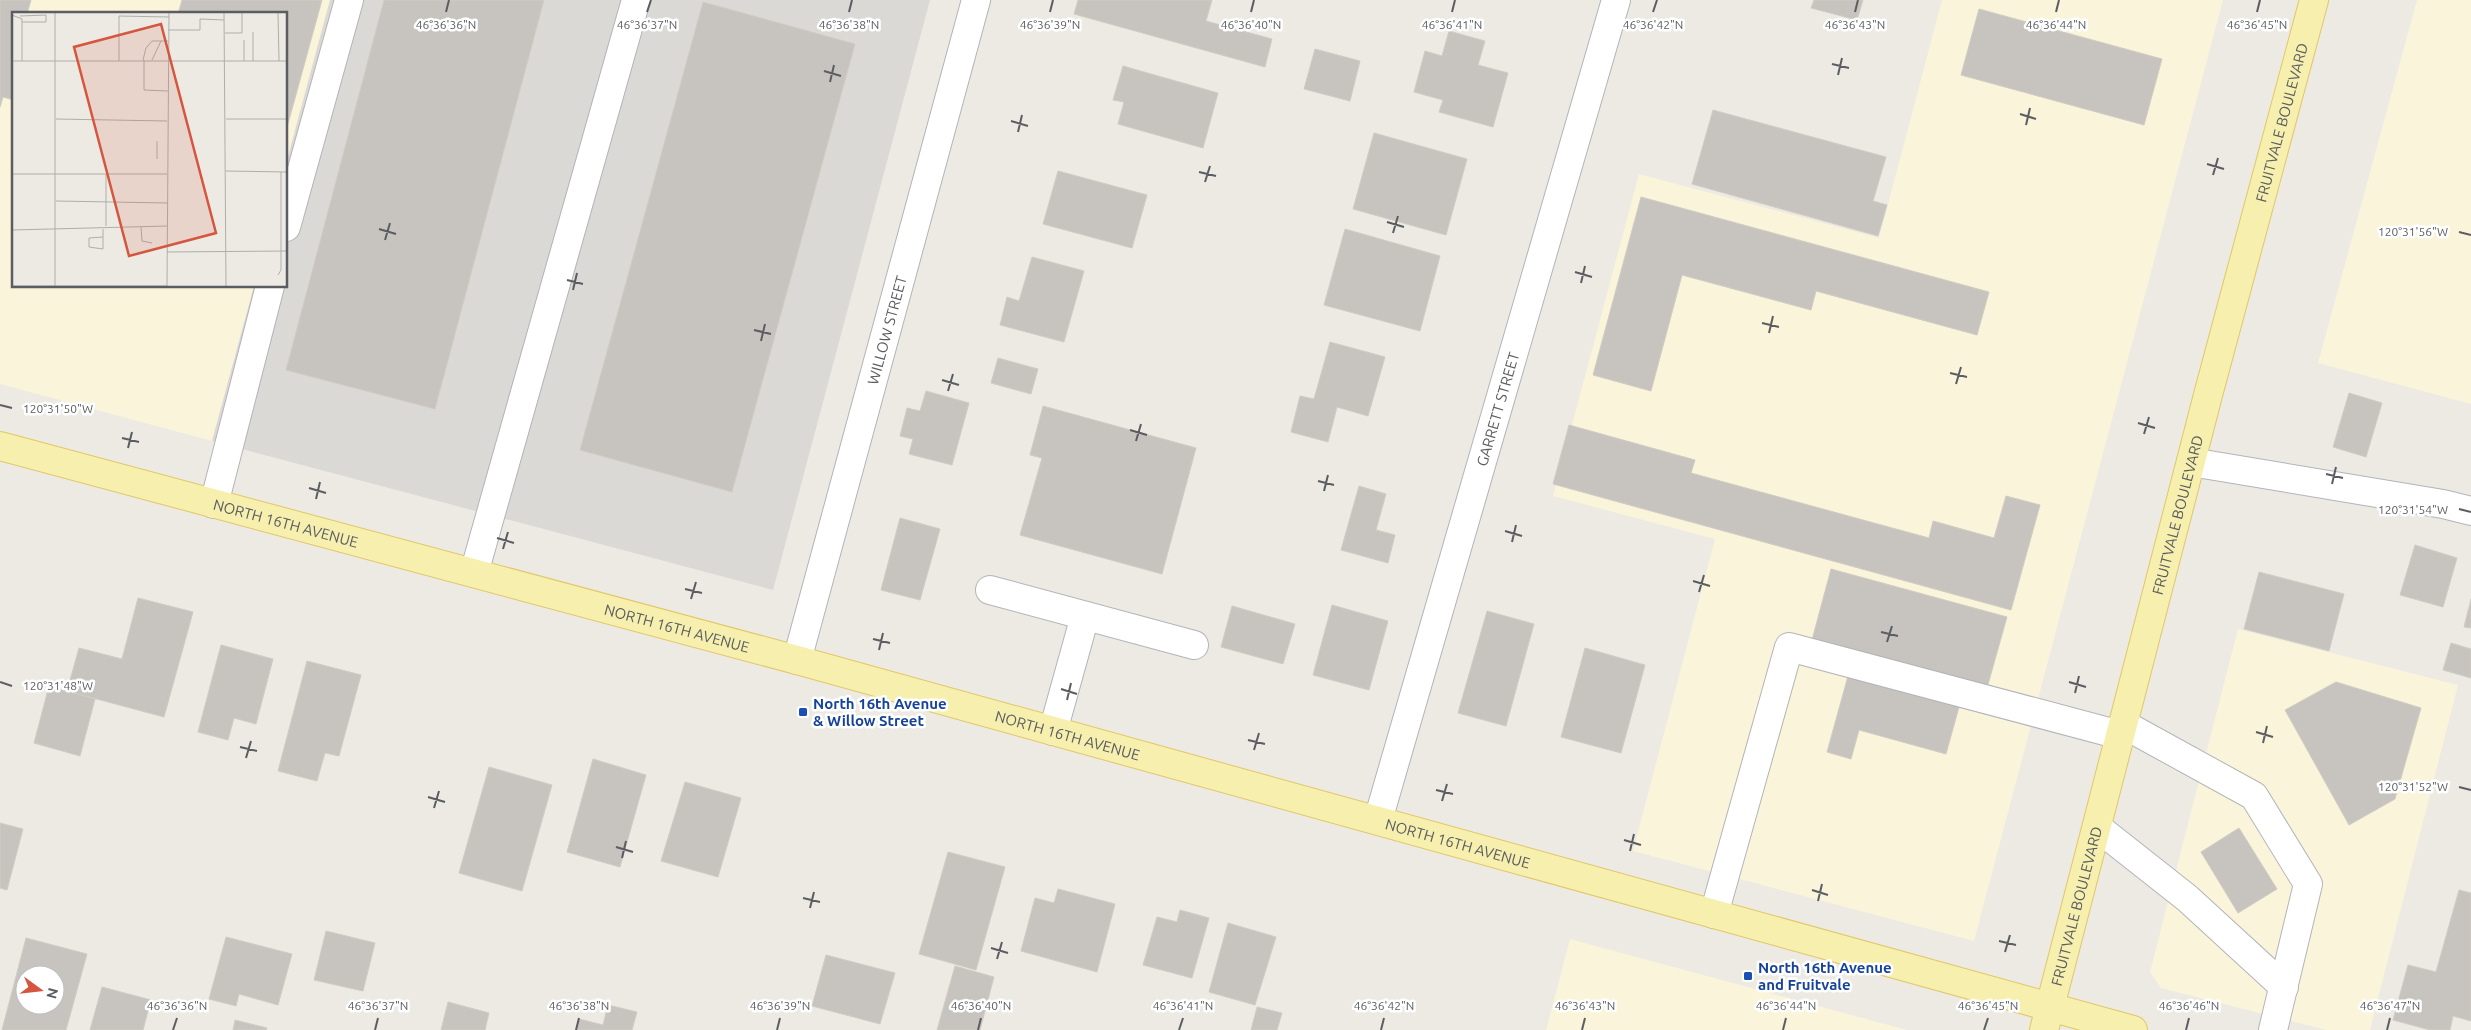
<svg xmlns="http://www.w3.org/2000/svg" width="2471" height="1030" font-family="Ubuntu,sans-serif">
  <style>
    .commercial { fill: #faf4da }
    .industrial { fill: #dbd9d5 }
    .building { fill: #c7c4c0; stroke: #d0ccc2; fill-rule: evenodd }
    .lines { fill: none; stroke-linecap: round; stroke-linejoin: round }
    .minor-casing { stroke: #b3b4b9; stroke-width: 30 }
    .major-casing { stroke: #e1c766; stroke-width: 30 }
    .minor { stroke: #fff; stroke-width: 28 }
    .major { stroke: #f6efae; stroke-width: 28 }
    .ticks { fill: none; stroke: #5b5d62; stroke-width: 2 }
    .transit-dot { fill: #1a4fb4; stroke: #fff; stroke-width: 2 }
    .labels { text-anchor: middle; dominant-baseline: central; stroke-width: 5; stroke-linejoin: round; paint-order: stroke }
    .street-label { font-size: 15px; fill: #5b5d62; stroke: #fff }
    .transit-label { font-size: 15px; font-weight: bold; fill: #164399; stroke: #fff; text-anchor: start }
    .inset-road { fill: none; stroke: #aeaeab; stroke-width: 1 }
    .view { fill: #d6553f; fill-opacity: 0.15; stroke: #d6553f; stroke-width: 2.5 }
    .inset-edge { fill: none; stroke: #5b5d62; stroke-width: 2.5 }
    .ticks-label { font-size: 12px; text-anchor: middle; fill: #5b5d62; stroke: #fff; stroke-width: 5; stroke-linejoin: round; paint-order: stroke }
  </style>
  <rect width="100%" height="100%" fill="#eceae3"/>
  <g class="commercial">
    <path d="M 0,0 L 330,0 L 286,164 L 286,14 L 14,14 L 14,286 L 254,286 L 212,441 L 0,384 Z"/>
    <path d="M 1942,0 L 2223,0 L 1974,941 L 1633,851 L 1715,539 L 1553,496 L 1639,174 L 1879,238 Z"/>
    <path d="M 2417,0 L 2471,0 L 2471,404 L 2318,363 Z"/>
    <path d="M 2238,629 L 2458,685 L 2370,1030 L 2326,1030 L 2161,988 L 2150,972 Z"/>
    <path d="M 1570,939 L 1907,1030 L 1546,1030 Z"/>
  </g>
  <path class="industrial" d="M 330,0 L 930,0 L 773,590 L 212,441 L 254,286 L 286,286 L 286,164 Z"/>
  <g class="building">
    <path d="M 0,0 L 31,0 L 27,14 L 14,14 L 14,100 L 3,97 L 0,107 Z"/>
    <path d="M 182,0 L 322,0 L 286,131 L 286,14 L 178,14 Z"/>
    <path d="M 384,0 L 544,0 L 435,409 L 286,370 Z"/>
    <path d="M 1078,0 L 1212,0 L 1206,21 L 1272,39 L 1265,67 L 1074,14 Z"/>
    <path d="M 1814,0 L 1863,0 L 1857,20 L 1811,8 Z"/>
    <path d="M 703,2 L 855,44 L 732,492 L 580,450 Z"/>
    <path d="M 1979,9 L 2162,59 L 2144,125 L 1961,75 Z"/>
    <path d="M 1449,31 L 1485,41 L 1478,65 L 1508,73 L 1493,127 L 1439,112 L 1443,100 L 1414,92 L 1425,51 L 1442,56 Z"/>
    <path d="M 1315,49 L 1360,61 L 1350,101 L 1304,89 Z"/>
    <path d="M 1123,66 L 1218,93 L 1203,148 L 1118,124 L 1124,102 L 1113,100 Z"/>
    <path d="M 1713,110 L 1886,157 L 1873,201 L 1887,205 L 1878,236 L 1692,184 Z"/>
    <path d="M 1374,133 L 1467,159 L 1446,235 L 1353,209 Z"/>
    <path d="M 1058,171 L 1147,195 L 1132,248 L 1043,224 Z"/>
    <path d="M 1641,197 L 1989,292 L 1977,335 L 1816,291 L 1811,310 L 1682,275 L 1651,391 L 1593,375 Z"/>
    <path d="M 1345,229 L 1440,256 L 1420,331 L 1324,305 Z"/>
    <path d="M 1032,257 L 1084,271 L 1064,342 L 1000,325 L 1007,297 L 1019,301 Z"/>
    <path d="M 1330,342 L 1385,357 L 1368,416 L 1337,407 L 1328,442 L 1291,432 L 1300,396 L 1314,399 Z"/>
    <path d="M 998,358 L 1038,369 L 1031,394 L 991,383 Z"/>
    <path d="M 926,391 L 969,403 L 952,465 L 909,454 L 913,439 L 900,436 L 907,408 L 920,411 Z"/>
    <path d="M 2349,393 L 2382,403 L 2366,457 L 2333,447 Z"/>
    <path d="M 1043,406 L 1196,448 L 1162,574 L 1020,535 L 1042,458 L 1030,455 Z"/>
    <path d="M 1569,425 L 1695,460 L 1691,473 L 1929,538 L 1933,521 L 1994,538 L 2006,496 L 2040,505 L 2011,610 L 1553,484 Z"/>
    <path d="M 1359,486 L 1386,494 L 1376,530 L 1395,535 L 1388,563 L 1341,550 Z"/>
    <path d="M 900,518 L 940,529 L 920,600 L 881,590 Z"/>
    <path d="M 2415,545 L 2457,558 L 2443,607 L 2400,595 Z"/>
    <path d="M 1831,569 L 2007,617 L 1987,688 L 1812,640 Z"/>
    <path d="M 2259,572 L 2344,594 L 2329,651 L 2244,629 Z"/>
    <path d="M 138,598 L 193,612 L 164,717 L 67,691 L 79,648 L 122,659 Z"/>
    <path d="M 2471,599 L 2471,628 L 2464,627 Z"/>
    <path d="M 1332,605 L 1388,621 L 1369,690 L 1313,675 Z"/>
    <path d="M 1232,606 L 1295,624 L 1283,664 L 1221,647 Z"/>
    <path d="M 1487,611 L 1534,624 L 1506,726 L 1458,713 Z"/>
    <path d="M 2451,643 L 2471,649 L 2471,678 L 2443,670 Z"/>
    <path d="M 221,645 L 273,659 L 256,724 L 234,718 L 228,740 L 198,732 Z"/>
    <path d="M 1585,648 L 1645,665 L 1621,753 L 1561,737 Z"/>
    <path d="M 307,661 L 361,675 L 339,756 L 325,753 L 317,781 L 278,771 Z"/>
    <path d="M 1848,676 L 1959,707 L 1946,754 L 1859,730 L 1851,759 L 1827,752 Z"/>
    <path d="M 2336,682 L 2421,708 L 2395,799 L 2349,825 L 2285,710 Z"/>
    <path d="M 49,686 L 95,699 L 80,756 L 34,743 Z"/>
    <path d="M 593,759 L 646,775 L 620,867 L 567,852 Z"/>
    <path d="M 489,767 L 552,785 L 522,891 L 459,873 Z"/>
    <path d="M 685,782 L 741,798 L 718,877 L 661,861 Z"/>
    <path d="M 0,823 L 23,829 L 7,890 L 0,888 Z"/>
    <path d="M 2239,828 L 2277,889 L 2238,913 L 2201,852 Z"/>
    <path d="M 948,852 L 1005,867 L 976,970 L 919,954 Z"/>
    <path d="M 1058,889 L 1115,904 L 1097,972 L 1021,951 L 1035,898 L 1054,903 Z"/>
    <path d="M 2459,890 L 2471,893 L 2471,1021 L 2453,1016 L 2450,1030 L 2430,1030 L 2393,1020 L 2408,965 L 2436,972 Z"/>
    <path d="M 1180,910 L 1209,918 L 1192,978 L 1143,965 L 1157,917 L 1177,922 Z"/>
    <path d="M 1228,923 L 1276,937 L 1255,1005 L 1209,992 Z"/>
    <path d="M 326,931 L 375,943 L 363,991 L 314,980 Z"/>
    <path d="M 226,937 L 292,954 L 278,1005 L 239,994 L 236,1006 L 209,999 Z"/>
    <path d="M 26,938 L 87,954 L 66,1030 L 2,1030 ZM 25,975 L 55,975 L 55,1005 L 25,1005 Z"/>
    <path d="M 826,955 L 895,973 L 880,1024 L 812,1006 Z"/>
    <path d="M 955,966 L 994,977 L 980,1030 L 937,1030 Z"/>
    <path d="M 102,987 L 151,1000 L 143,1030 L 90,1030 Z"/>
    <path d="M 448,1002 L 489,1013 L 485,1030 L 441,1030 Z"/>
    <path d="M 608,1005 L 637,1012 L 632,1030 L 576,1030 L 579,1019 L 603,1025 Z"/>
    <path d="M 1257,1007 L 1282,1013 L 1277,1030 L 1251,1030 Z"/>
    <path d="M 235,1020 L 267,1028 L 266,1030 L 233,1030 Z"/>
  </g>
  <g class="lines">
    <g class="minor-casing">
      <g id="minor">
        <path d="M 286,227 L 349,0"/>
        <path d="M 2191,462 L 2443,504 L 2471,511"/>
        <path d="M 214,504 L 270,286"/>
        <path d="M 474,573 L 636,0"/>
        <path d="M 990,590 L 1194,645"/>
        <path id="s1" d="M 797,660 L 976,0"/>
        <path d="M 2123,724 L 2254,796 L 2308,884 L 2273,1030"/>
        <path d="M 1053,731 L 1085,616"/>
        <path id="s2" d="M 1378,820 L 1616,0"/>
        <path d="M 2097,827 L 2187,898 L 2284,987"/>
        <path d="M 1714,914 L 1789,647 L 2120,735"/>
      </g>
    </g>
    <g class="major-casing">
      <g id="major">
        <path id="s3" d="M 0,446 L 797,660 L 2133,1030"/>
        <path id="s4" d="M 2044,1030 L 2208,395 L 2314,0"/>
      </g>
    </g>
    <use href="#minor" class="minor"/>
    <use href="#major" class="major"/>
  </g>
  <path class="ticks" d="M 446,12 L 449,0M 647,12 L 651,0M 849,12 L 852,0M 1050,12 L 1053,0M 1251,12 L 1254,0M 1452,12 L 1455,0M 1653,12 L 1657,0M 1855,12 L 1858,0M 2056,12 L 2059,0M 2257,12 L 2260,0M 1832,64 L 1849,68M 824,71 L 841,76M 1838,75 L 1842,58M 830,82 L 834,65M 2020,114 L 2036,119M 1011,121 L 1028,126M 2026,125 L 2030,108M 1018,132 L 1022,115M 2207,164 L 2224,169M 1199,172 L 1216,176M 2213,175 L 2218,158M 1205,182 L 1210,166M 1387,222 L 1404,227M 379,229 L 396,234M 2459,232 L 2471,235M 1393,233 L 1398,216M 385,240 L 390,223M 1575,272 L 1592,277M 567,280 L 583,284M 1581,283 L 1585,266M 573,290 L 577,273M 1762,323 L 1779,327M 754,330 L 771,334M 1769,333 L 1773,316M 761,341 L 765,324M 1950,373 L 1967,377M 942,380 L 959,385M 1956,384 L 1961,367M 948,391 L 953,374M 0,405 L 12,408M 2138,423 L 2155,428M 1130,430 L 1147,435M 2144,434 L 2149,417M 122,438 L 139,442M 1136,441 L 1141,424M 128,448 L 132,432M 2326,474 L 2343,478M 1318,481 L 1334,485M 2332,484 L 2336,467M 309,488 L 326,493M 1324,491 L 1328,475M 316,499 L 320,482M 2459,509 L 2471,512M 1505,531 L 1522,536M 497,538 L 514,543M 1512,542 L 1516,525M 503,549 L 508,532M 1693,581 L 1710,586M 685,589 L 702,593M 1699,592 L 1704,575M 691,599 L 696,582M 1881,632 L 1898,636M 873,639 L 890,643M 1887,642 L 1892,626M 879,650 L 883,633M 0,682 L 12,686M 2069,682 L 2086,687M 1061,689 L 1077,694M 2075,693 L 2079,676M 1067,700 L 1071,683M 2256,732 L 2273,737M 1248,740 L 1265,744M 2263,743 L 2267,726M 240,747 L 257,751M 1254,750 L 1259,733M 246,758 L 251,741M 2459,787 L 2471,790M 1436,790 L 1453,794M 428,797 L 445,802M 1442,801 L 1447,784M 434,808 L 439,791M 1624,840 L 1641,845M 616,847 L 633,852M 1630,851 L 1634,834M 622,858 L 626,841M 1812,890 L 1828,895M 803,898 L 820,902M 1818,901 L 1822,884M 810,908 L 814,892M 1999,941 L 2016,945M 991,948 L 1008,953M 2005,952 L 2010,935M 997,959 L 1002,942M 173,1030 L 177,1018M 375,1030 L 378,1018M 576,1030 L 579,1018M 777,1030 L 780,1018M 978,1030 L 981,1018M 1179,1030 L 1183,1018M 1381,1030 L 1384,1018M 1582,1030 L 1585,1018M 1783,1030 L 1786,1018M 1984,1030 L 1988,1018M 2186,1030 L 2189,1018M 2387,1030 L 2390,1018"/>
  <g class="transit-dot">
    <rect x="798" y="707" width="10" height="10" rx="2.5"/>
    <rect x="1743" y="971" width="10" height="10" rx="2.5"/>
  </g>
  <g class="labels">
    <g class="street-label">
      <text stroke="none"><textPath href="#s4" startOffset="938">FRUITVALE BOULEVARD</textPath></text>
      <text stroke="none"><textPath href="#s1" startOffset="342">WILLOW STREET</textPath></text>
      <text stroke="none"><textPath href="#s2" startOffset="428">GARRETT STREET</textPath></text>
      <text stroke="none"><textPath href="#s4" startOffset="532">FRUITVALE BOULEVARD</textPath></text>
      <text stroke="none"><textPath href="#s3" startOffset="296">NORTH 16TH AVENUE</textPath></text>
      <text stroke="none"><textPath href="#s3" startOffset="701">NORTH 16TH AVENUE</textPath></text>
      <text stroke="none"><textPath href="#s3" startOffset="1106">NORTH 16TH AVENUE</textPath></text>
      <text stroke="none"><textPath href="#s3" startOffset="1511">NORTH 16TH AVENUE</textPath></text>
      <text stroke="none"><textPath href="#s4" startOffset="128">FRUITVALE BOULEVARD</textPath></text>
    </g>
    <g class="transit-label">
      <text x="813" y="703">North 16th Avenue<tspan x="813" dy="17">&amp; Willow Street</tspan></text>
      <text x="1758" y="967">North 16th Avenue<tspan x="1758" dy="17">and Fruitvale</tspan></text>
    </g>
  </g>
  <g transform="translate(12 12)">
    <rect width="275" height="275" fill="#eceae3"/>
    <path class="inset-road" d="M 43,0 L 43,275M 212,0 L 214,275M 266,0 L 267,49M 0,3 L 10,7 L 10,49M 8,4 L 34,3 L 34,10 L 10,10M 156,18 L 188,18 L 188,7 L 212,8M 241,20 L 241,49M 213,21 L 230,21 L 230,0M 232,28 L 232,49M 131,48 L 134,36 L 140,29 L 156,29M 132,48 L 132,78 L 156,79M 140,48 L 149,29M 0,49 L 275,49M 107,49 L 107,4 L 157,5M 44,107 L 155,109M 214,107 L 275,107M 145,147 L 145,129M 214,159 L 275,160M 0,162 L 155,162M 94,162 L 94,214M 44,189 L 155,191M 129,215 L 130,229 L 140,231M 91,217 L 91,237 L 77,235 L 77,226 L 91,225M 0,218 L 155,214M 155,240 L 275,239M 266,263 L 269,258 L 269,160M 0,274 L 155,274M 155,275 L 157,0"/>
    <path class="view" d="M 149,12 L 204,221 L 117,244 L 62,35 Z"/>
    <rect width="275" height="275" class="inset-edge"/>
  </g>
  <g class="ticks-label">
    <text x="446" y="29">46°36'36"N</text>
    <text x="647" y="29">46°36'37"N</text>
    <text x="849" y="29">46°36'38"N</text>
    <text x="1050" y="29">46°36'39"N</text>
    <text x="1251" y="29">46°36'40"N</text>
    <text x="1452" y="29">46°36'41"N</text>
    <text x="1653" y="29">46°36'42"N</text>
    <text x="1855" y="29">46°36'43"N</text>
    <text x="2056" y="29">46°36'44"N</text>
    <text x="2257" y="29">46°36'45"N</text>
    <text x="2413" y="236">120°31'56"W</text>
    <text x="58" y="413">120°31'50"W</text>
    <text x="2413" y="514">120°31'54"W</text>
    <text x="58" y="690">120°31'48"W</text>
    <text x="2413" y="791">120°31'52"W</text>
    <text x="177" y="1010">46°36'36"N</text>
    <text x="378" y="1010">46°36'37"N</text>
    <text x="579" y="1010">46°36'38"N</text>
    <text x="780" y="1010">46°36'39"N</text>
    <text x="981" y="1010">46°36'40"N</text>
    <text x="1183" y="1010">46°36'41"N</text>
    <text x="1384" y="1010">46°36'42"N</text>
    <text x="1585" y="1010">46°36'43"N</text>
    <text x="1786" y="1010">46°36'44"N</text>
    <text x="1988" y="1010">46°36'45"N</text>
    <text x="2189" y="1010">46°36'46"N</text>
    <text x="2390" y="1010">46°36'47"N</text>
  </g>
  <g transform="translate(40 990) rotate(105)"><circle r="24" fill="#ffffff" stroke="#bdbec0"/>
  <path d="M0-4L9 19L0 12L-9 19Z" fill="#d6553f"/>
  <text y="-8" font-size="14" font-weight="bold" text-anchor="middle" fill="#5b5d62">N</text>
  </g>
</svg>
